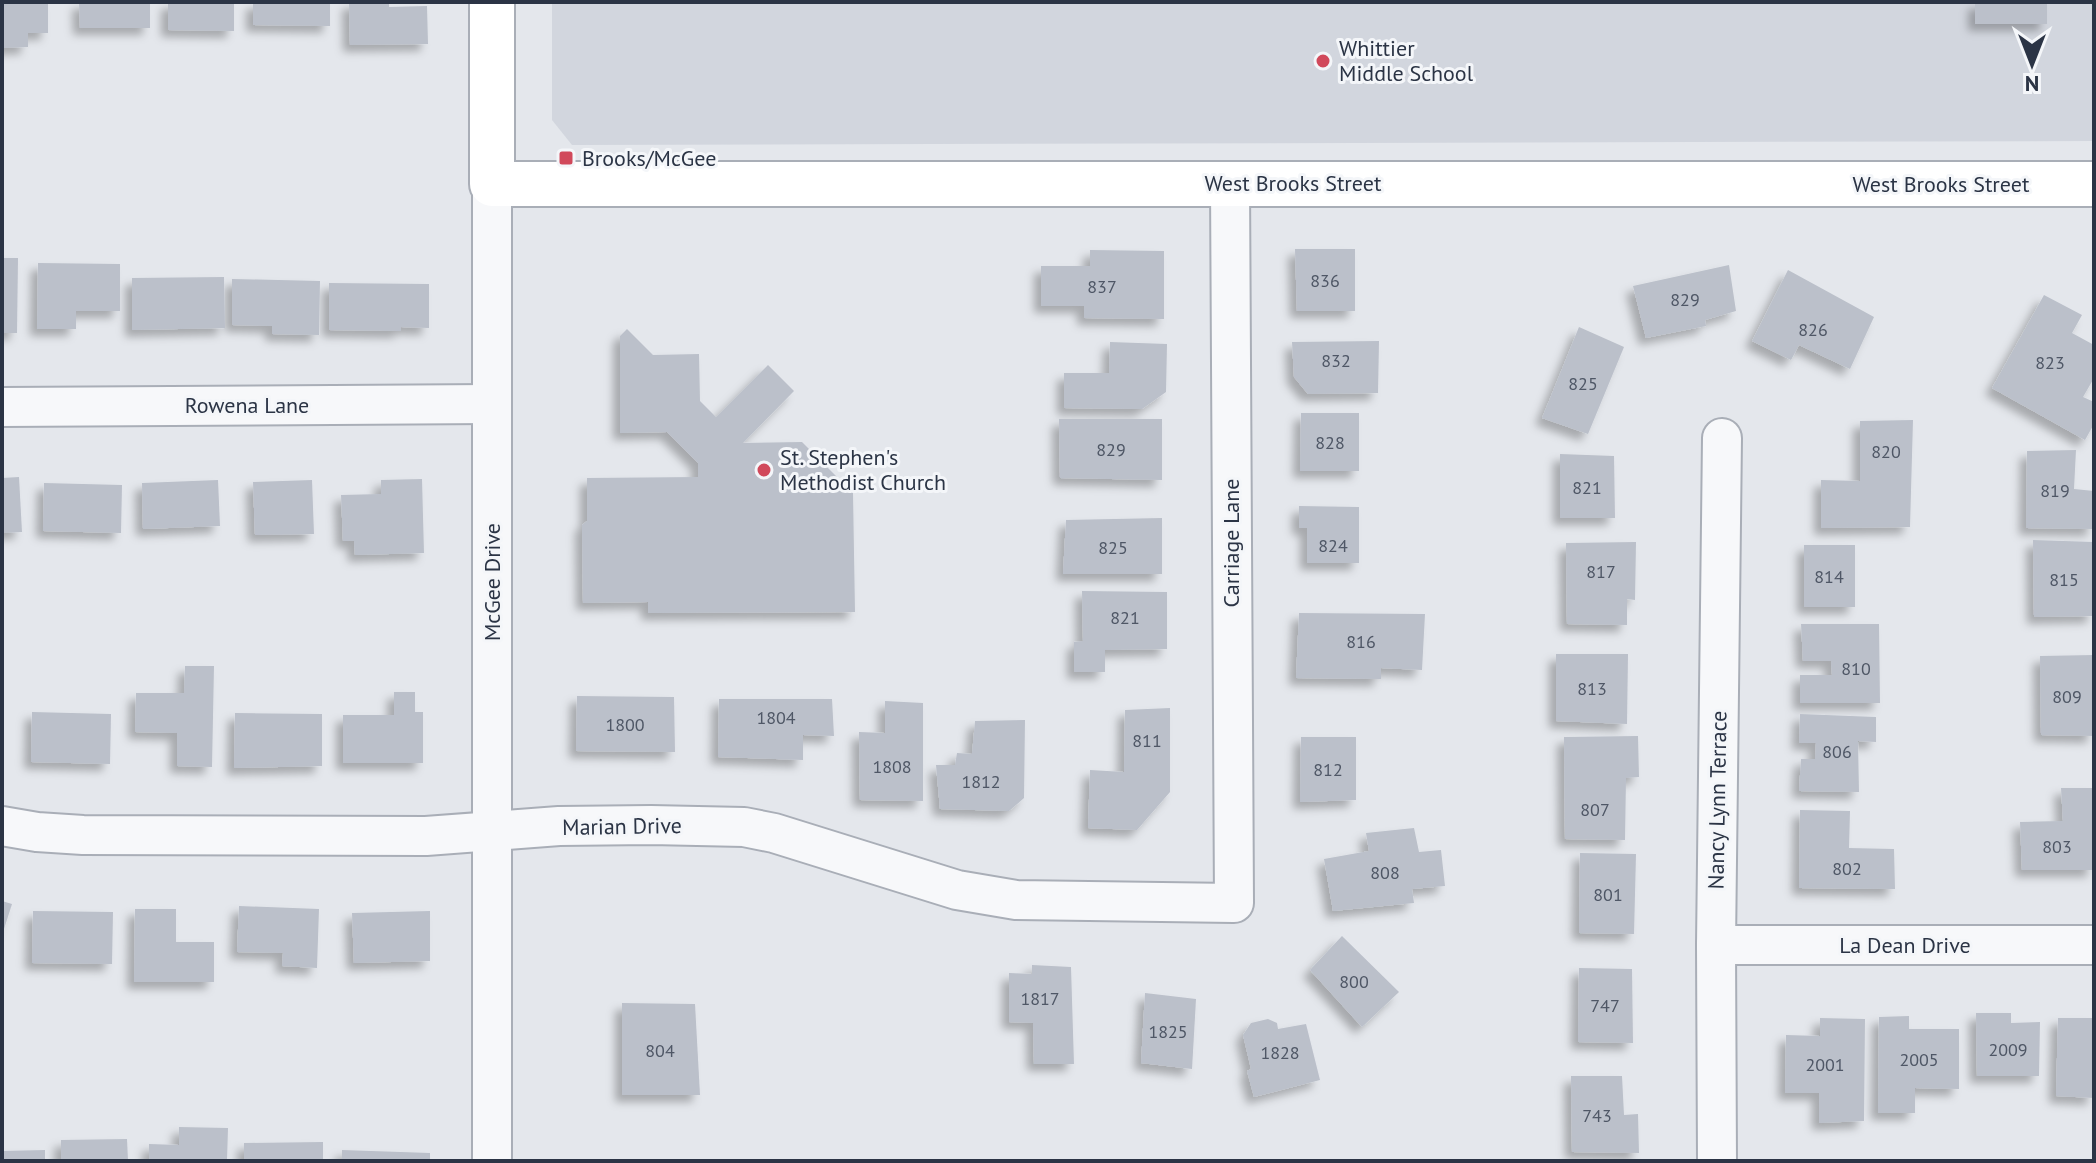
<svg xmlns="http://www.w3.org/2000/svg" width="2096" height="1163" font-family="'PT Sans',sans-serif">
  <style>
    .built { fill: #d2d6de }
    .building { fill: #bbc0ca; filter: url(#shadow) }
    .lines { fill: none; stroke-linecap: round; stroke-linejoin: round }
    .street-casing { stroke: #a9aeb7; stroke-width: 42 }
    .secondary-casing { stroke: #a9aeb7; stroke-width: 48 }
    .street { stroke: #f7f8fa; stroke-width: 38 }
    .secondary { stroke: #fff; stroke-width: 44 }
    .poi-dot { fill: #d1495b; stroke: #f4f6f9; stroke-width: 3 }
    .labels { text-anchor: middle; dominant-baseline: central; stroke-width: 6; stroke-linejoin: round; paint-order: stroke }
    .number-label { font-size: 18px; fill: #4f5766 }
    .poi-label { font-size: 22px; fill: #2b3445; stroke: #f4f6f9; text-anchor: start }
    .street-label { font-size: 22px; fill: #2b3445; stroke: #f4f6f9 }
  </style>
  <defs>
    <filter id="shadow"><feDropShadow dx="-7" dy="7" stdDeviation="4" flood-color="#0004"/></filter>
  </defs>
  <rect width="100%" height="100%" fill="#e4e7ec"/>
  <path class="built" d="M 552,2 L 2094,2 L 2094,141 L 572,145 L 552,120 Z"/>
  <g class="building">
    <path d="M 2,2 L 48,2 L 48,33 L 28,33 L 28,47 L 2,48 Z"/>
    <path d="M 79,2 L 150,2 L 150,28 L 80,28 Z"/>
    <path d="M 168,2 L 234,2 L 234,31 L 168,30 Z"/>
    <path d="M 253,2 L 330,2 L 330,26 L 253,25 Z"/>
    <path d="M 349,2 L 389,2 L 389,7 L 427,6 L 428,44 L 350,45 Z"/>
    <rect x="1975" y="2" width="72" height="22"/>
    <path d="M 1295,249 L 1355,249 L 1355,311 L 1297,311 Z"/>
    <path d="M 1090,250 L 1164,251 L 1164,319 L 1084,318 L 1084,306 L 1041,306 L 1041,266 L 1090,266 Z"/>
    <path d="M 2,258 L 18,258 L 17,333 L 2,333 Z"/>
    <path d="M 38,263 L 120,264 L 120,311 L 76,311 L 76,329 L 37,329 Z"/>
    <path d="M 1729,265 L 1736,311 L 1705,320 L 1706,326 L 1646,338 L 1633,286 Z"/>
    <path d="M 1788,270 L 1874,317 L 1850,369 L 1799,345 L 1791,360 L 1752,341 Z"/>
    <path d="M 224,277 L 225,328 L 132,330 L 132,278 Z"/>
    <path d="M 232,279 L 320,281 L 319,335 L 272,334 L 272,326 L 232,325 Z"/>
    <path d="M 329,283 L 429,284 L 429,328 L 401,327 L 401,331 L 329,330 Z"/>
    <path d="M 2044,295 L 2082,315 L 2072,333 L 2094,345 L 2094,378 L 2083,397 L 2094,402 L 2094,424 L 2085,440 L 1992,388 Z"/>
    <path d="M 1579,327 L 1624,347 L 1588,434 L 1542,418 Z"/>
    <path d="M 627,329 L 653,355 L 699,354 L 700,401 L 716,417 L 768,365 L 794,391 L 743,443 L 802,442 L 853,493 L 855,612 L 648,613 L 648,602 L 583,603 L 582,525 L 587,521 L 587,478 L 698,477 L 698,463 L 667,432 L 620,433 L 620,336 Z"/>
    <path d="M 1379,341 L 1378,393 L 1308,394 L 1294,377 L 1292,342 Z"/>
    <path d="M 1110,342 L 1167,344 L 1166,392 L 1142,409 L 1064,408 L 1064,373 L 1109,373 Z"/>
    <path d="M 1301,413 L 1359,413 L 1359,471 L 1300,471 Z"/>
    <path d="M 1059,419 L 1162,419 L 1162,480 L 1060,478 Z"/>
    <path d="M 1913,420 L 1910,527 L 1821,528 L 1821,480 L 1860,481 L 1860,421 Z"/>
    <path d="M 2076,450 L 2074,489 L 2094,491 L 2094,529 L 2026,528 L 2027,451 Z"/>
    <path d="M 1560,454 L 1614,456 L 1615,518 L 1560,518 Z"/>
    <path d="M 19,477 L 22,532 L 2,533 L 2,478 Z"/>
    <path d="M 422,479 L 424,553 L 355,555 L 354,541 L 343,541 L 341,495 L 381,494 L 381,480 Z"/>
    <path d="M 218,480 L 220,526 L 143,529 L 142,483 Z"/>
    <path d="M 312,480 L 314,534 L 255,535 L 253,482 Z"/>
    <path d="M 44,483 L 122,485 L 121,533 L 43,531 Z"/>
    <path d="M 1299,506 L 1359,507 L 1359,563 L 1307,563 L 1307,528 L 1299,528 Z"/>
    <path d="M 1162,518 L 1162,574 L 1063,574 L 1066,520 Z"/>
    <path d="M 2033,540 L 2094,542 L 2094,616 L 2034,617 Z"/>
    <path d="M 1636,542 L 1635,600 L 1627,599 L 1627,625 L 1567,624 L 1566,543 Z"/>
    <rect x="1804" y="545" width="51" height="62"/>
    <path d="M 1082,591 L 1167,592 L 1167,649 L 1105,650 L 1105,672 L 1074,672 L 1074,642 L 1083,641 Z"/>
    <path d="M 1299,613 L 1425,614 L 1422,670 L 1381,668 L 1381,679 L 1296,678 Z"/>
    <path d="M 1801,624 L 1879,624 L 1880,703 L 1800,703 L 1800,675 L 1832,675 L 1831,661 L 1803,661 Z"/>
    <path d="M 1556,654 L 1628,654 L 1627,724 L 1556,721 Z"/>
    <path d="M 2094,655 L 2094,736 L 2041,735 L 2040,656 Z"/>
    <path d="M 185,666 L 214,666 L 212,767 L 177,766 L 177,733 L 135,732 L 136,693 L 184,693 Z"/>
    <path d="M 394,692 L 415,692 L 415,712 L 423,712 L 423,763 L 343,763 L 343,715 L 394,715 Z"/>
    <path d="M 577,696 L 674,697 L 675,752 L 576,751 Z"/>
    <path d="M 719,699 L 832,699 L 834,736 L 803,735 L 803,760 L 718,757 Z"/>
    <path d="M 885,701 L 923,703 L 923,801 L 860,800 L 859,732 L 885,733 Z"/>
    <path d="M 1170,708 L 1170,792 L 1137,830 L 1088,828 L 1090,770 L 1124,772 L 1125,710 Z"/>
    <path d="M 32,712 L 111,714 L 110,764 L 31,762 Z"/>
    <path d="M 235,713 L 322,714 L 322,766 L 234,768 Z"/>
    <path d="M 1800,714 L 1876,717 L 1876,742 L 1858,741 L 1859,792 L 1799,791 L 1801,759 L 1815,759 L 1816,743 L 1799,743 Z"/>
    <path d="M 1025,720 L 1024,798 L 1009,811 L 940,809 L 936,765 L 955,765 L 957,753 L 972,754 L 975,721 Z"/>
    <path d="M 1638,736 L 1639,777 L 1626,778 L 1625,840 L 1565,839 L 1564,737 Z"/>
    <path d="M 1301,737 L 1356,737 L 1356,800 L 1300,802 Z"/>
    <path d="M 2061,788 L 2094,788 L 2094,870 L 2022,870 L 2020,822 L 2063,821 Z"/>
    <path d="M 1800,810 L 1850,811 L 1849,848 L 1894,849 L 1895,889 L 1799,888 Z"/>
    <path d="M 1414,828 L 1419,852 L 1441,850 L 1445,886 L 1412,889 L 1414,903 L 1333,911 L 1324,859 L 1369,851 L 1366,833 Z"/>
    <path d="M 1580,853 L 1636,854 L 1634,934 L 1579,933 Z"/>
    <path d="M 2,901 L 12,904 L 3,932 L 2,932 Z"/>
    <path d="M 239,906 L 319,909 L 317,968 L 282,966 L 283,953 L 237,952 Z"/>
    <path d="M 135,909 L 176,909 L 176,942 L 214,942 L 214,982 L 134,982 Z"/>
    <path d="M 33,911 L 113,912 L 112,964 L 32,963 Z"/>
    <path d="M 430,911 L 430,961 L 354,963 L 352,913 Z"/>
    <path d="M 1342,936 L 1399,992 L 1362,1027 L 1310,970 Z"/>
    <path d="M 1032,965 L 1071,967 L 1074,1064 L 1034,1064 L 1033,1023 L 1009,1022 L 1009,973 L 1032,974 Z"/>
    <path d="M 1579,968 L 1632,969 L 1633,1043 L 1578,1042 Z"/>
    <path d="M 1145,993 L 1196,999 L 1192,1069 L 1141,1063 Z"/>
    <path d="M 622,1003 L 695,1004 L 700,1095 L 622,1095 Z"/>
    <path d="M 1976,1013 L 2011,1013 L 2011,1023 L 2040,1022 L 2039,1076 L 1977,1076 Z"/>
    <path d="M 1909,1016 L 1909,1029 L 1959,1029 L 1959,1089 L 1915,1088 L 1915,1113 L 1878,1113 L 1879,1017 Z"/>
    <path d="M 1820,1018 L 1865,1019 L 1864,1121 L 1819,1123 L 1819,1093 L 1785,1093 L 1786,1035 L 1820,1036 Z"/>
    <path d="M 2058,1018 L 2094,1018 L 2094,1098 L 2056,1096 Z"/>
    <path d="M 1268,1019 L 1277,1023 L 1278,1029 L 1306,1024 L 1320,1080 L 1254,1097 L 1247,1071 L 1251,1069 L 1243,1035 L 1251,1023 Z"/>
    <path d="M 1571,1076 L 1622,1076 L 1624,1115 L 1638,1114 L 1639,1153 L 1572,1152 Z"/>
    <path d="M 179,1127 L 228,1128 L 227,1161 L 149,1161 L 149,1144 L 179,1145 Z"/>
    <path d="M 127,1139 L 128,1161 L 61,1161 L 61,1140 Z"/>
    <path d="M 323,1142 L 323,1161 L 244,1161 L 244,1143 Z"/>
    <path d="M 45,1150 L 45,1161 L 2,1161 L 2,1151 Z"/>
    <path d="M 342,1150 L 430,1153 L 430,1161 L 342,1161 Z"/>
  </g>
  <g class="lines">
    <g class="street-casing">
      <g id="street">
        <path d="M 2,407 L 492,404"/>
        <path d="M 2,826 L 37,832 L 83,835 L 426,836 L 559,826 L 651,825 L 744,827 L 774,833 L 957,890 L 1016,900 L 1234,903 L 1230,183"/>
        <path d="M 1716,945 L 2094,945"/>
        <path d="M 492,1161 L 492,184"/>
        <path d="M 1717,1161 L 1716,945 L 1722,438"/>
      </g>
    </g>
    <g class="secondary-casing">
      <path id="secondary" d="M 492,2 L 492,184 L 2094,184"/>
    </g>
    <use href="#street" class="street"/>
    <use href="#secondary" class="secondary"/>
  </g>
  <g class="poi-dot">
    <circle cx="1323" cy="61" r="8"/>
    <rect x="558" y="150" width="16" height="16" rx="4"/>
    <circle cx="764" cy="470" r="8"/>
  </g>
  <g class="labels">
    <g class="number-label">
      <text x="1325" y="280">836</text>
      <text x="1102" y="286">837</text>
      <text x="1685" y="299">829</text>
      <text x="1813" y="329">826</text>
      <text x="1336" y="360">832</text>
      <text x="2050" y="362">823</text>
      <text x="1583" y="383">825</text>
      <text x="1330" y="442">828</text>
      <text x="1111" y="449">829</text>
      <text x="1886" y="451">820</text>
      <text x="1587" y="487">821</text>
      <text x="2055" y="490">819</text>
      <text x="1333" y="545">824</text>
      <text x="1113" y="547">825</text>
      <text x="1601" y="571">817</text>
      <text x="1829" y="576">814</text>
      <text x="2064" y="579">815</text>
      <text x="1125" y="617">821</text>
      <text x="1361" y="641">816</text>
      <text x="1856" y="668">810</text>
      <text x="1592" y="688">813</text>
      <text x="2067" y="696">809</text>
      <text x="776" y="717">1804</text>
      <text x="625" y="724">1800</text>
      <text x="1147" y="740">811</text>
      <text x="1837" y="751">806</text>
      <text x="892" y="766">1808</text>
      <text x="1328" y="769">812</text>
      <text x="981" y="781">1812</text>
      <text x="1595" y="809">807</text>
      <text x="2057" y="846">803</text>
      <text x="1847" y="868">802</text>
      <text x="1385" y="872">808</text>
      <text x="1608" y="894">801</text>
      <text x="1354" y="981">800</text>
      <text x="1040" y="998">1817</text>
      <text x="1605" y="1005">747</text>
      <text x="1168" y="1031">1825</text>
      <text x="2008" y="1049">2009</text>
      <text x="660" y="1050">804</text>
      <text x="1280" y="1052">1828</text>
      <text x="1919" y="1059">2005</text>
      <text x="1825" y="1064">2001</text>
      <text x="1597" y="1115">743</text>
    </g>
    <g class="poi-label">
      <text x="1339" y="48">Whittier<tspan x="1339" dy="25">Middle School</tspan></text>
      <text x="582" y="158">Brooks/McGee</text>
      <text x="780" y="457">St. Stephen's<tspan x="780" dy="25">Methodist Church</tspan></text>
    </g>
    <g class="street-label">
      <text x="1293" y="183">West Brooks Street</text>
      <text x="1941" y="184">West Brooks Street</text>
      <text x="247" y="405">Rowena Lane</text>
      <text transform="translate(1231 543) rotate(-90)">Carriage Lane</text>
      <text transform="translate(492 582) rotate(-90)">McGee Drive</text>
      <text transform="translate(1717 800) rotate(-89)">Nancy Lynn Terrace</text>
      <text transform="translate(622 826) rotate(-1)">Marian Drive</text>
      <text x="1905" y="945">La Dean Drive</text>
    </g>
  </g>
  <rect width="2096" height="1163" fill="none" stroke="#2b3445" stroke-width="8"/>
  <g transform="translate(2032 64) rotate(180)" stroke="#f4f6f9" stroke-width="6" paint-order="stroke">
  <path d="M0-6L14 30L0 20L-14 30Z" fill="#2b3445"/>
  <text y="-12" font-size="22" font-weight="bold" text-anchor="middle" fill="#2b3445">N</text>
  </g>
</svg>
